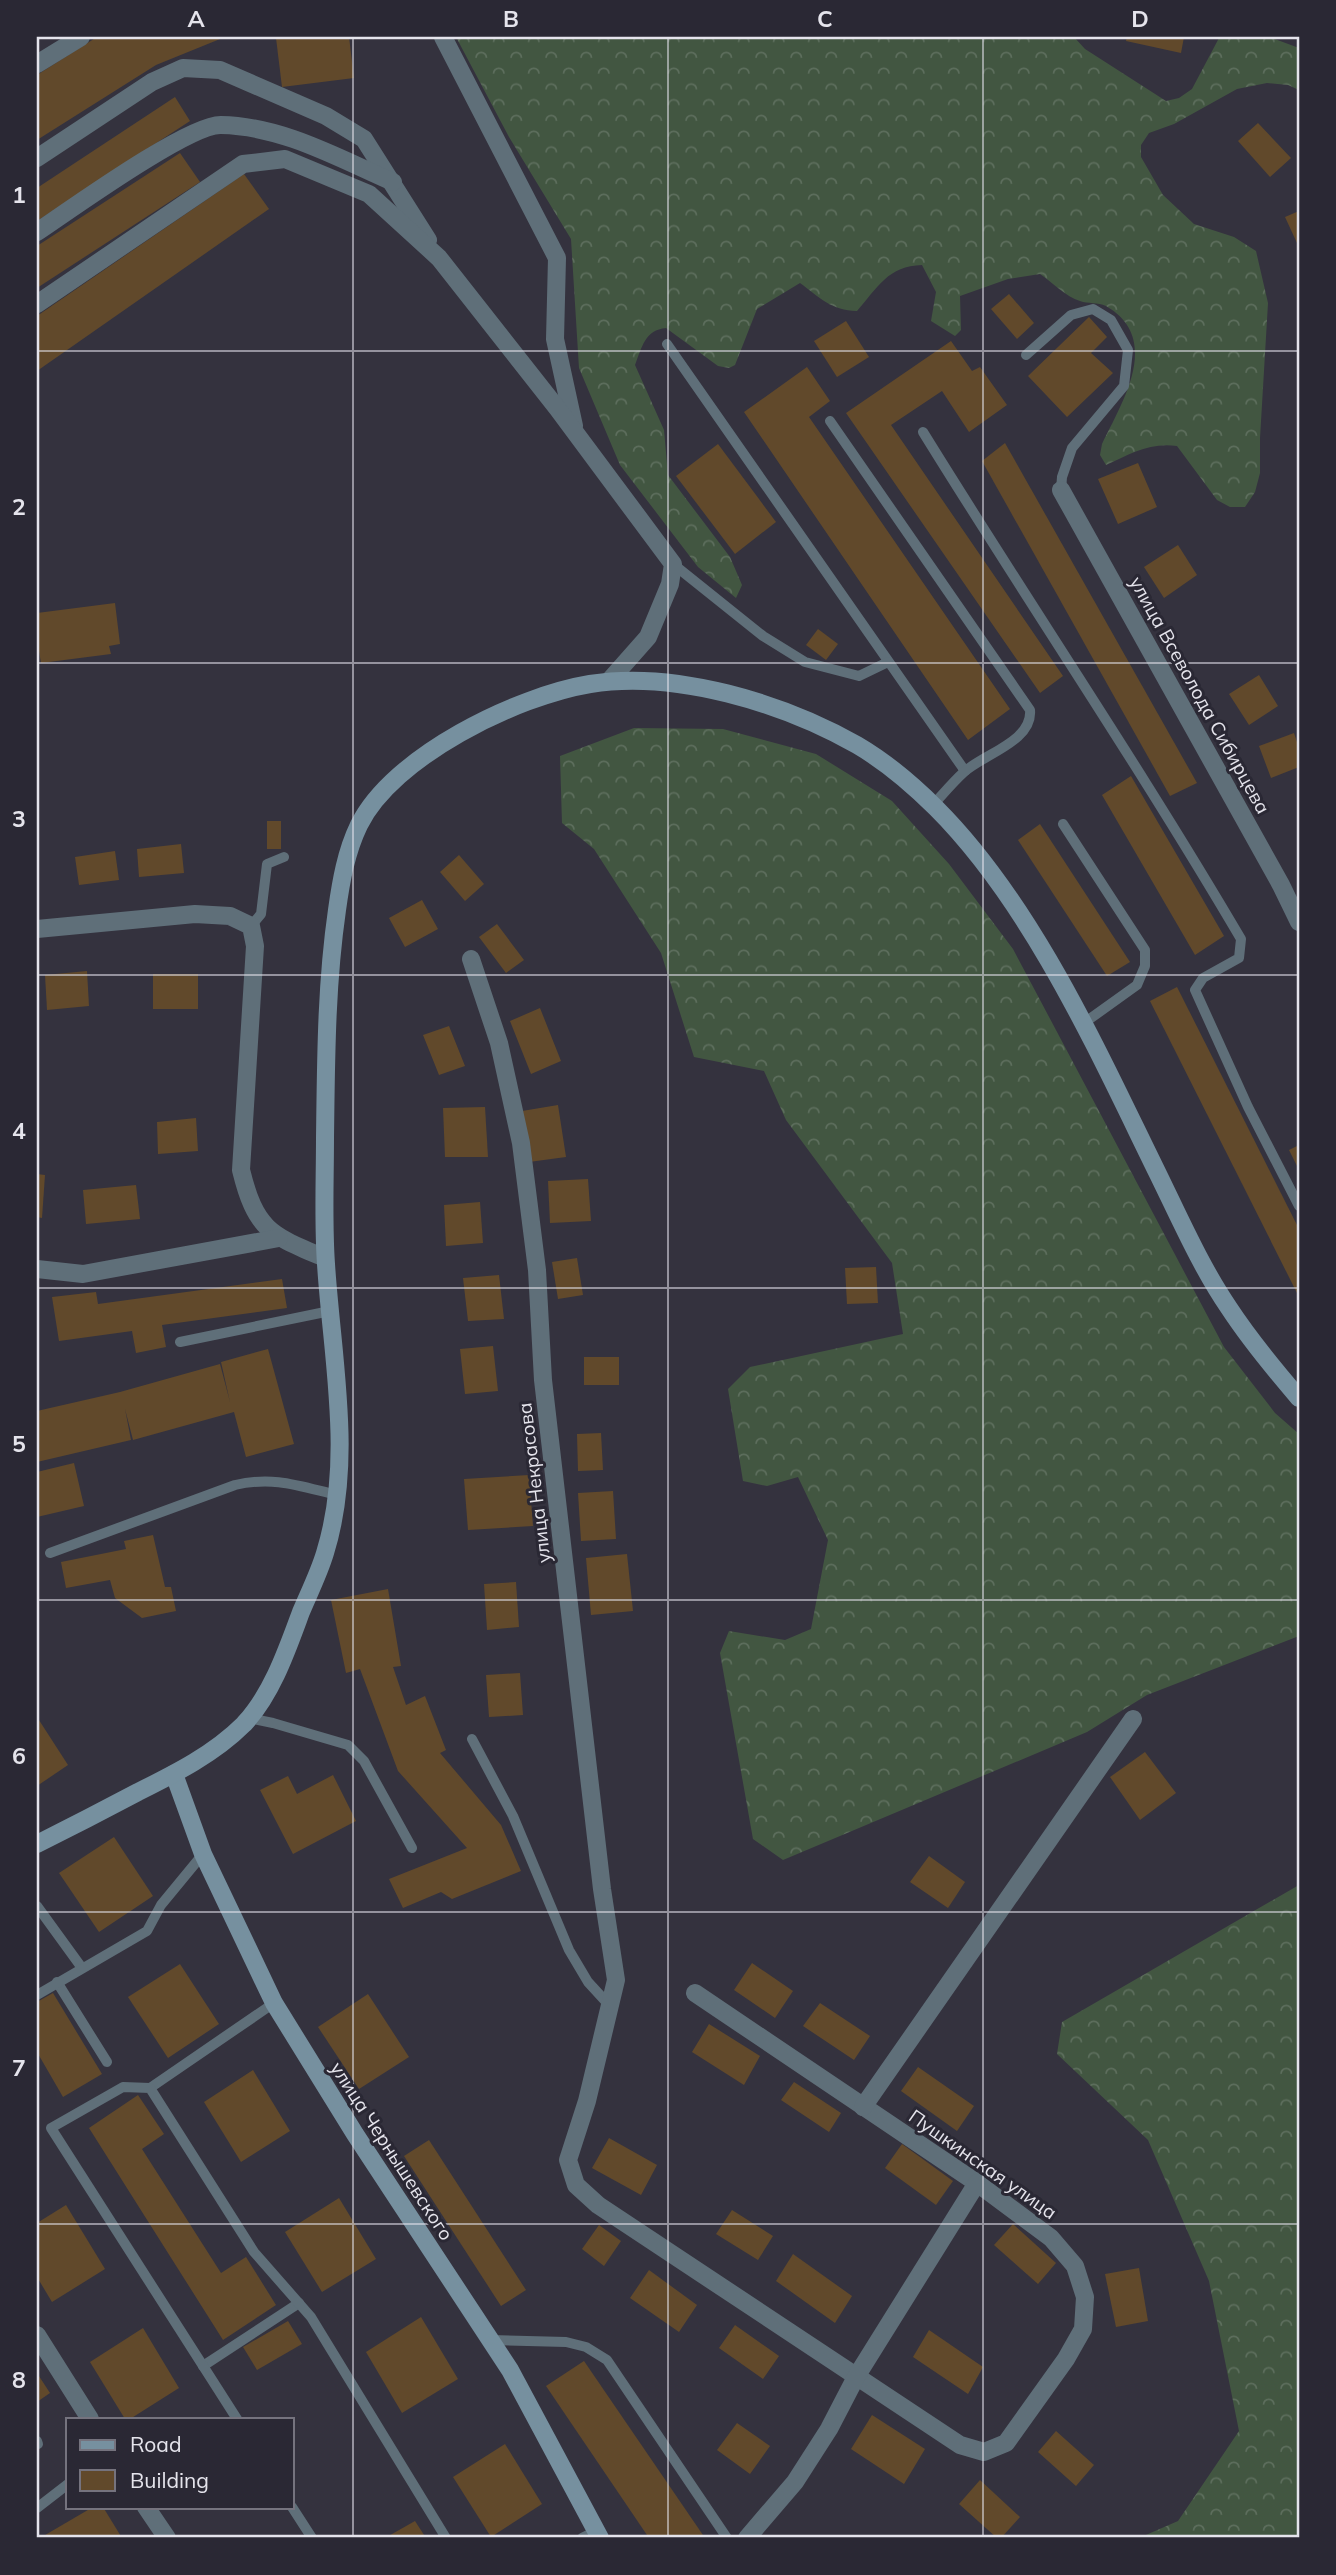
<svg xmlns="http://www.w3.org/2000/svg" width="1336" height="2575" font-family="Mulish,sans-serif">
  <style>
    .forest { fill: url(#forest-crowns) }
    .building { fill: #61492b }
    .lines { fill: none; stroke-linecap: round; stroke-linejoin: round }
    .lane { stroke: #5f6f79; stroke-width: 10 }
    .street { stroke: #5f6f79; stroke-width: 18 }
    .secondary { stroke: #76909f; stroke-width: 18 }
    .grid { fill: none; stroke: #e5e4ec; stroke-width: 2; stroke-opacity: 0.55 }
    .labels { text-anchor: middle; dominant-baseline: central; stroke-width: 6; stroke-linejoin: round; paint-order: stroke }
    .street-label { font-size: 19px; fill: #e5e4ec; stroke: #2a2834 }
    .neatline { fill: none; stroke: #e5e4ec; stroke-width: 2.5 }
    .grid-label { font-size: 23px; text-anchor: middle; font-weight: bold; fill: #e5e4ec }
  </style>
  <defs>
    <pattern id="forest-crowns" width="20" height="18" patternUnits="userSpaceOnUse" patternTransform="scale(1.75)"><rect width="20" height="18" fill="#425641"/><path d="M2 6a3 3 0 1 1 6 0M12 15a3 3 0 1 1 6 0" fill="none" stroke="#5d6e5d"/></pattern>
  </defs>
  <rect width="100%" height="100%" fill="#34323e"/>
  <g class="forest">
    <path d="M 456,37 L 1074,37 L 1085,49 L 1166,101 L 1179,98 L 1192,89 L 1219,38 L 1269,37 L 1299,48 L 1299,90 L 1288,85 L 1267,83 L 1237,89 L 1174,124 L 1149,133 L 1141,145 L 1141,157 L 1163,195 L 1194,224 L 1234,237 L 1256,251 L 1268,303 L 1260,438 L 1260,473 L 1255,492 L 1245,507 L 1230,507 L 1217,500 L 1177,446 C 1150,442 1130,454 1106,465 L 1100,455 L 1102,444 C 1122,402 1163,339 1106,306 C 1098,302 1088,304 1080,301 C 1066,297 1052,282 1040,274 L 1008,279 L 960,296 L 961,330 L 955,336 L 931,321 L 936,292 L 922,265 C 888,266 878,287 857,311 C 832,311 819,297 800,283 L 757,309 L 735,365 L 729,368 L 718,366 L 666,328 C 645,330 642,347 635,365 L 664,430 L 668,475 L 730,557 L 742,585 L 736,598 L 698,567 L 620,465 L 579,368 L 571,239 L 509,137 Z"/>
    <path d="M 634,728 L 723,729 L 816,754 L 892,801 L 949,864 L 1013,949 L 1224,1347 L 1275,1413 L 1299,1434 L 1299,1636 L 1147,1695 L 1087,1732 L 783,1860 L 753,1839 L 720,1653 L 729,1631 L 785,1640 L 811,1629 L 828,1540 L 798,1477 L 767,1486 L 743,1481 L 728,1389 L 750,1367 L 903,1334 L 892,1263 L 786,1120 L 764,1071 L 694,1057 L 661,953 L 594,849 L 562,823 L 560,756 Z"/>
    <path d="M 1299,1885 L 1299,2538 L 1139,2538 L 1178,2521 L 1239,2431 L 1209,2281 L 1148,2140 L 1057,2054 L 1062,2022 Z"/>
  </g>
  <g class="building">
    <path d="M 97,37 L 225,37 L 156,65 L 37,140 L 37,75 Z"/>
    <path d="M 290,37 L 349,37 L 354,78 L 282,87 L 276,38 Z"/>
    <path d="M 1127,37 L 1184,37 L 1181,53 L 1126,41 Z"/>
    <path d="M 175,97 L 190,121 L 37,221 L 37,188 Z"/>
    <path d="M 1258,123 L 1291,158 L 1270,177 L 1238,141 Z"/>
    <path d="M 180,153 L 200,182 L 37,288 L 37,246 Z"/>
    <path d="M 244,174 L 269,209 L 37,371 L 37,316 Z"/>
    <path d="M 1299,211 L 1299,242 L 1297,243 L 1285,217 Z"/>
    <path d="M 1009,294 L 1034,323 L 1017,339 L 991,309 Z"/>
    <path d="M 1089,317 L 1107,337 L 1091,353 L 1113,373 L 1067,417 L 1028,376 Z"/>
    <path d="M 846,321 L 869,357 L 837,377 L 814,341 Z"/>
    <path d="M 951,341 L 972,371 L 980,367 L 1007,405 L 969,432 L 942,391 L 891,425 L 1063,676 L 1040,693 L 846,413 Z"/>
    <path d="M 807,367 L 830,401 L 809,417 L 1010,709 L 968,740 L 744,412 Z"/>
    <path d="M 1005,443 L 1197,783 L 1170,796 L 982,461 Z"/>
    <path d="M 718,444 L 776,522 L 735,554 L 676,476 Z"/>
    <path d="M 1138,463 L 1157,507 L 1118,524 L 1098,479 Z"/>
    <path d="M 1178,545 L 1197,575 L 1164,598 L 1144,567 Z"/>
    <path d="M 115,603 L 120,644 L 109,646 L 111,654 L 41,663 L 39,651 L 37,651 L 37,613 Z"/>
    <path d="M 818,629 L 838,644 L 826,660 L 806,645 Z"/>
    <path d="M 1259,675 L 1278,706 L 1249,725 L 1229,694 Z"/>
    <path d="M 1294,733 L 1299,748 L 1299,767 L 1271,778 L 1259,746 Z"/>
    <path d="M 1131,776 L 1224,936 L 1195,955 L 1102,795 Z"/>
    <rect x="267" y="821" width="14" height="28"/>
    <path d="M 1040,824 L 1130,962 L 1107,976 L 1018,840 Z"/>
    <path d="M 181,844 L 184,873 L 139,877 L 137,849 Z"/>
    <path d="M 115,851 L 119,880 L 79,885 L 75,857 Z"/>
    <path d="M 459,855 L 484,884 L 465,901 L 440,872 Z"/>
    <path d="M 422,900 L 438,929 L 405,947 L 389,918 Z"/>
    <path d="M 497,924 L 524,960 L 506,973 L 479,937 Z"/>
    <path d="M 87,971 L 89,1006 L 47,1010 L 45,975 Z"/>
    <rect x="153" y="974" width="45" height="35"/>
    <path d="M 1177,987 L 1299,1229 L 1299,1297 L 1150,1001 Z"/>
    <path d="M 540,1008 L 561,1061 L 531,1074 L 510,1021 Z"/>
    <path d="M 449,1026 L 465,1066 L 439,1075 L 423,1035 Z"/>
    <path d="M 558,1105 L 566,1157 L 529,1162 L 522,1111 Z"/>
    <path d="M 485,1107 L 488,1157 L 445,1157 L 443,1108 Z"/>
    <path d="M 196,1118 L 198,1151 L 158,1154 L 157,1122 Z"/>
    <path d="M 1299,1145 L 1299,1170 L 1289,1150 Z"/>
    <path d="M 37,1174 L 45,1175 L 42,1218 L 37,1217 Z"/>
    <path d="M 588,1179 L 591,1221 L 550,1223 L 548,1181 Z"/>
    <path d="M 136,1185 L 140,1219 L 86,1224 L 83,1190 Z"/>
    <path d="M 480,1202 L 483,1243 L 446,1246 L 444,1205 Z"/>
    <path d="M 577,1258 L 583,1295 L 558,1299 L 552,1262 Z"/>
    <path d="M 876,1267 L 878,1303 L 847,1304 L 845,1268 Z"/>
    <path d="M 499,1275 L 504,1319 L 468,1321 L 463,1278 Z"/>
    <path d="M 282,1279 L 287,1308 L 162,1325 L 166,1347 L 136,1353 L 132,1331 L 59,1341 L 52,1297 L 96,1292 L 98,1304 Z"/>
    <path d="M 493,1346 L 498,1391 L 465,1394 L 460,1349 Z"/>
    <path d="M 268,1349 L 294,1444 L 246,1457 L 234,1412 L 133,1440 L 125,1409 L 131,1440 L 37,1462 L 37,1411 L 120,1392 L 220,1364 L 230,1402 L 221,1362 Z"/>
    <rect x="584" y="1357" width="35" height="28"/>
    <path d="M 601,1433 L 603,1470 L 578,1471 L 577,1434 Z"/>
    <path d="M 74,1463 L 84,1506 L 37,1517 L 37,1472 Z"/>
    <path d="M 529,1475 L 533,1526 L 468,1530 L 464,1479 Z"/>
    <path d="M 613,1491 L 616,1539 L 581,1541 L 578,1493 Z"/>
    <path d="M 153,1535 L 165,1587 L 171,1587 L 176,1611 L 142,1618 L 115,1598 L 110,1580 L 66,1588 L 61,1562 L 126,1549 L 124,1541 Z"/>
    <path d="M 627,1554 L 633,1611 L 591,1615 L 586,1558 Z"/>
    <path d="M 516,1582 L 519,1627 L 487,1630 L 484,1584 Z"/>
    <path d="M 388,1589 L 401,1666 L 393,1667 L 406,1705 L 425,1696 L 446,1750 L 440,1753 L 501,1825 L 521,1871 L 452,1899 L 441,1892 L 403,1908 L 389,1879 L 467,1848 L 398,1771 L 360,1669 L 346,1673 L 331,1600 Z"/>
    <path d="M 520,1673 L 523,1715 L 489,1717 L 486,1675 Z"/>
    <path d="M 37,1717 L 68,1765 L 37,1786 Z"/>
    <path d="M 1145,1752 L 1176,1793 L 1140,1820 L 1110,1777 Z"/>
    <path d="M 333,1775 L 356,1821 L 293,1854 L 260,1790 L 288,1776 L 297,1794 Z"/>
    <path d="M 114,1837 L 153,1896 L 99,1932 L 59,1873 Z"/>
    <path d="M 929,1856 L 965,1882 L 948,1908 L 910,1882 Z"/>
    <path d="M 752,1963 L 793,1991 L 775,2018 L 734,1990 Z"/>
    <path d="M 180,1964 L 219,2024 L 168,2058 L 128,1997 Z"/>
    <path d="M 53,1993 L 102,2074 L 63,2097 L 37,2052 L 37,2002 Z"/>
    <path d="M 368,1994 L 409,2057 L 359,2089 L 318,2027 Z"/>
    <path d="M 820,2003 L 870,2036 L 854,2060 L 803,2026 Z"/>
    <path d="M 709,2024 L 760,2056 L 744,2085 L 692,2052 Z"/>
    <path d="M 918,2067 L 974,2106 L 957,2131 L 901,2091 Z"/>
    <path d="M 253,2070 L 290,2131 L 241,2162 L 204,2102 Z"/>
    <path d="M 794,2082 L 841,2113 L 829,2132 L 781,2100 Z"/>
    <path d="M 138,2095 L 164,2134 L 142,2149 L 221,2273 L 246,2257 L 276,2305 L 223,2340 L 89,2128 Z"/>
    <path d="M 609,2138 L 657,2165 L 641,2195 L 592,2168 Z"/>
    <path d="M 429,2140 L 526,2290 L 501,2306 L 404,2156 Z"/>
    <path d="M 902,2144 L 953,2181 L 936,2205 L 885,2168 Z"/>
    <path d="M 339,2198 L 376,2259 L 322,2292 L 285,2232 Z"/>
    <path d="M 66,2205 L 105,2269 L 52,2302 L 37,2277 L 37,2223 Z"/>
    <path d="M 732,2210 L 773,2236 L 758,2260 L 716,2234 Z"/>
    <path d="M 1013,2224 L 1056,2263 L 1038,2284 L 994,2245 Z"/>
    <path d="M 599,2225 L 621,2241 L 604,2266 L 582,2249 Z"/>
    <path d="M 793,2254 L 852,2296 L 835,2323 L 776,2281 Z"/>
    <path d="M 1139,2268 L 1148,2321 L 1116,2327 L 1105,2274 Z"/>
    <path d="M 649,2270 L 697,2305 L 679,2332 L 630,2298 Z"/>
    <path d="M 421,2317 L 458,2379 L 402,2413 L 366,2352 Z"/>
    <path d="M 288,2321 L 302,2344 L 257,2370 L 243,2347 Z"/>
    <path d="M 735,2325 L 779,2356 L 763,2379 L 719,2348 Z"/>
    <path d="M 143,2328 L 179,2388 L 130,2419 L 125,2419 L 90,2362 Z"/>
    <path d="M 929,2330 L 983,2367 L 968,2394 L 913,2357 Z"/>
    <path d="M 584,2361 L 705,2538 L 649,2538 L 546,2386 Z"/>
    <path d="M 37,2373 L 50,2393 L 37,2402 Z"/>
    <path d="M 872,2415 L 925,2449 L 904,2484 L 851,2449 Z"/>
    <path d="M 737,2423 L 770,2446 L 750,2474 L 717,2450 Z"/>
    <path d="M 1056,2431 L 1094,2465 L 1076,2486 L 1038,2452 Z"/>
    <path d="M 505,2444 L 542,2504 L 491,2537 L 453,2477 Z"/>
    <path d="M 980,2480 L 1020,2517 L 1001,2538 L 997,2538 L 959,2504 Z"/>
    <path d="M 93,2507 L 103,2507 L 122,2538 L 40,2538 Z"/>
    <path d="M 415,2521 L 426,2538 L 385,2538 Z"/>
  </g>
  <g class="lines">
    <g class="lane">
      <path d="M 667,344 L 965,771"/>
      <path d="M 1026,355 L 1071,315 L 1093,309 L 1111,320 L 1128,350 L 1124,386 L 1072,448 L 1062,477 L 1061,490"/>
      <path d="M 830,421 L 1030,710 C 1033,741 984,754 964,772 C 953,782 943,794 933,805"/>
      <path d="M 923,432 C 1028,602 1140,767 1241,939 L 1239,958 L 1203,978 L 1195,990 L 1248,1107 L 1299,1206"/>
      <path d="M 673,564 L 763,636 L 805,662 L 859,676 L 888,662"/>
      <path d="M 1063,824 L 1145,950 L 1145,966 L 1137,985 L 1084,1023"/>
      <path d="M 251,926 L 261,914 L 267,864 L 284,857"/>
      <path d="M 180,1342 L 330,1311"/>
      <path d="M 50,1553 L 235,1485 C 274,1476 299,1486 337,1495"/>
      <path d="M 249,1718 L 273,1723 L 348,1745 L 364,1761 L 412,1848"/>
      <path d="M 472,1739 L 513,1816 L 569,1950 L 588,1982 L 610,2006"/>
      <path d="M 37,1906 L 82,1968"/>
      <path d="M 57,1982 L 107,2062"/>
      <path d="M 37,1995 L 147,1931 L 161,1905 L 203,1854"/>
      <path d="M 150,2088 L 274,2003"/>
      <path d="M 490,2340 L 566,2342 L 586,2347 L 607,2360 L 727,2538"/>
      <path d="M 203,2366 L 299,2303"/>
      <path d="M 237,2419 L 51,2128 L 123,2087 L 150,2088 L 254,2252 L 311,2317 L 446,2538"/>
      <path d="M 37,2441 L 38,2444"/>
      <path d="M 292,2507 L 312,2538"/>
      <path d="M 37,2508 L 68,2484"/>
      <path d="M 582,2538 L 596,2531"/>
    </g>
    <g class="street">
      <path d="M 443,37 L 557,258 L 555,339 L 574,426"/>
      <path d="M 37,64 L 81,37"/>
      <path d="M 37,158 L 152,82 L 183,68 L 220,70 L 326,116 L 364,139 L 428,240"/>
      <path d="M 37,232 C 70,210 189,124 221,125 C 282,126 338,158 393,182"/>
      <path d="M 37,304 L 243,164 L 285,159 L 369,194 L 439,258 L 557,408 L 673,564 L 670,584 L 648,637 L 610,680"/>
      <path d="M 1061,490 L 1281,885 L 1299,922"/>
      <path d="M 37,929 L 195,914 L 230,916 L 251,926 L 255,946 L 241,1170 C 256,1231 271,1235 325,1258"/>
      <path d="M 471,959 L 499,1043 L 521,1143 L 537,1270 L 543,1380 L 602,1889 L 616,1980 L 587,2101 L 568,2160 L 576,2185 L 598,2205 L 960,2445 L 984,2452 L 1006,2443 L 1066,2359 L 1083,2329 L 1085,2297 L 1075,2266 L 1051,2238 L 977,2183 L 695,1993"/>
      <path d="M 37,1269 L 83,1274 L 279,1238"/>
      <path d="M 863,2107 L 1133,1719"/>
      <path d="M 37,2335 L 90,2419"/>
      <path d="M 146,2507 L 167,2538"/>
      <path d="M 747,2538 L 795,2482 L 829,2429 L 856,2377 L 977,2183"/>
    </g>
    <g class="secondary">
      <path d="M 174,1774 L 203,1854 L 274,2003 L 355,2134 L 510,2370 L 600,2538"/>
      <path d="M 37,1844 C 71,1827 104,1810 138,1792 C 176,1773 214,1754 244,1724 C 272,1694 287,1650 301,1612 C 309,1593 319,1573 325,1553 C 354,1460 332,1359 326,1264 C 323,1222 325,1180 325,1138 C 326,1062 326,986 337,910 C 341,881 346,852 359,825 C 393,756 517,696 590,684 C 675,670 783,703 857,745 C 886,762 912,784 936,808 C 1033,905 1098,1052 1158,1174 C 1180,1219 1201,1267 1229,1308 C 1250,1340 1274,1369 1299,1398"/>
    </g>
  </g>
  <path class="grid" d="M 353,37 L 353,2538M 668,37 L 668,2538M 983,37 L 983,2538M 37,351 L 1299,351M 37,663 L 1299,663M 37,975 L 1299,975M 37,1288 L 1299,1288M 37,1600 L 1299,1600M 37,1912 L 1299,1912M 37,2224 L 1299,2224"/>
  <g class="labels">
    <g class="street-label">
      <text transform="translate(1200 695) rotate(61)">улица Всеволода Сибирцева</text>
      <text transform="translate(534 1483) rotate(-97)">улица Некрасова</text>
      <text transform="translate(392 2151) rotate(57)">улица Чернышевского</text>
      <text transform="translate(983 2164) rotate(35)">Пушкинская улица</text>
    </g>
  </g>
  <rect width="1336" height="2575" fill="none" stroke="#2a2834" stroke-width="77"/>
  <rect x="66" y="2418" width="228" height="91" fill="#2a2834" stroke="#75737e" stroke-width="2"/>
  <rect x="80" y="2440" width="35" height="10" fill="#76909f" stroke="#75737e" stroke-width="2"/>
  <text x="130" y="2452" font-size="21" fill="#e5e4ec">Road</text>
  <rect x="80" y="2470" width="35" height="21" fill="#61492b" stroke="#75737e" stroke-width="2"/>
  <text x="130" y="2488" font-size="21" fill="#e5e4ec">Building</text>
  <rect x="38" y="38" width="1260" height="2498" class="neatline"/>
  <g class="grid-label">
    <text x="196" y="27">A</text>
    <text x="511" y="27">B</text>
    <text x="825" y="27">C</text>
    <text x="1140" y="27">D</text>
    <text x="19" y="203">1</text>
    <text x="19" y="515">2</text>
    <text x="19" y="827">3</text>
    <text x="19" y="1139">4</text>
    <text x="19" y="1452">5</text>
    <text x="19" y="1764">6</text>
    <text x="19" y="2076">7</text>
    <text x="19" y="2388">8</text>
  </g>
</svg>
